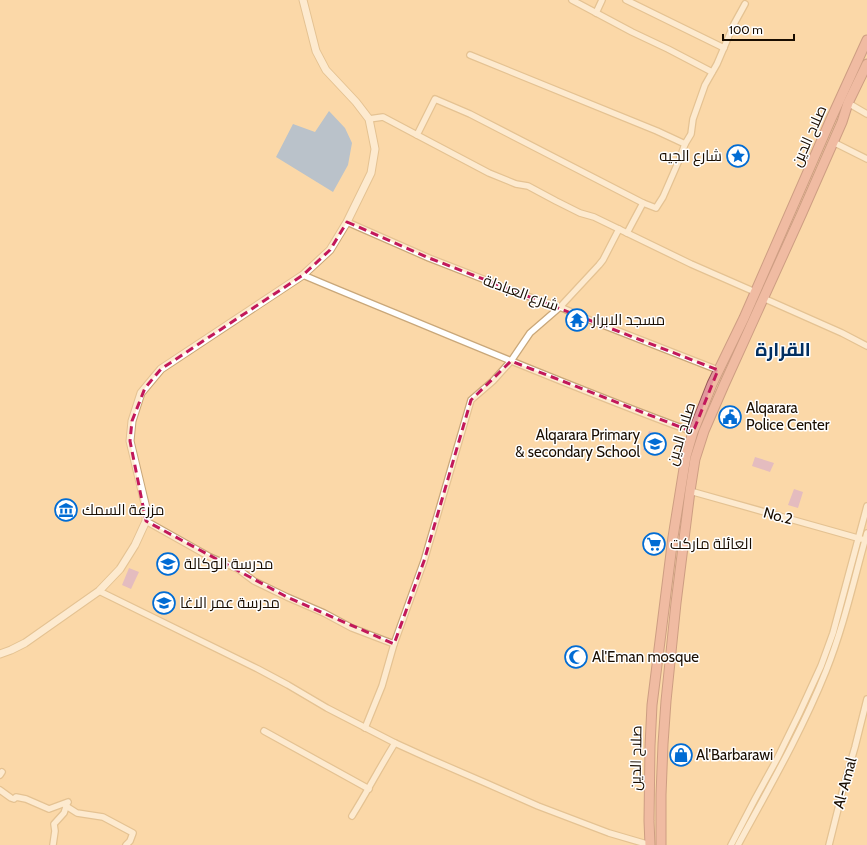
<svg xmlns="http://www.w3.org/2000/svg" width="867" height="845" font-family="Cabin,Cairo,sans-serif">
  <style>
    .green { fill: #c799db }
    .water { fill: #6aa6f4 }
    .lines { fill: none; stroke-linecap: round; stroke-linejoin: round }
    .minor-casing { stroke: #c9a779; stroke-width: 8 }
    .tertiary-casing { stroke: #c9a779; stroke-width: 9 }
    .trunk-casing { stroke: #965656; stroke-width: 11 }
    .minor { stroke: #fff; stroke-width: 5.5 }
    .tertiary { stroke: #fff; stroke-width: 7 }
    .trunk { stroke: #e2979c; stroke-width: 9 }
    .marked { fill: none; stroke: #c2185b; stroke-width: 3; stroke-dasharray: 8 5; stroke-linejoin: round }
    .labels { text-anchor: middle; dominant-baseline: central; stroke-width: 3; stroke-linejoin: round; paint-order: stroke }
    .street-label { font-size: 15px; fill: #190d00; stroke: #fff }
    .poi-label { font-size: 15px; fill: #190d00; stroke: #fff; text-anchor: start }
    .district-label { font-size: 19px; font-weight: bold; fill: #022f61; stroke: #fff }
  </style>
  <rect width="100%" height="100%" fill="#fbd8a8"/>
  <g class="green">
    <path d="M 649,431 L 662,435 L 655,454 L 643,450 Z"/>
    <path d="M 755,457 L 774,463 L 770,472 L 752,466 Z"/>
    <path d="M 794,489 L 803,492 L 798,508 L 788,505 Z"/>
    <path d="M 129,568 L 139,572 L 131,589 L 122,585 Z"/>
  </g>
  <path class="water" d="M 329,111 L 345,128 L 352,143 L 348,165 L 333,192 L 276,157 L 293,124 L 315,132 Z"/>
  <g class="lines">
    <g class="minor-casing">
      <g id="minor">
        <path d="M 572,0 L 632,32 L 668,49 L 712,72"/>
        <path d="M 626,0 L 724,48"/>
        <path d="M 596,13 L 602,0"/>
        <path d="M 470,55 L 657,131 L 685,144"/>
        <path d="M 848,103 L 867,114"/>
        <path d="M 369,119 L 383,117 L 417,135"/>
        <path d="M 833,142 L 867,159"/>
        <path d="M 643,203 L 470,114 L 435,99 L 417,135 L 489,173 L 516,184 L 528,186 L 556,201 L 580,213 L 594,217 L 691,264 L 755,292"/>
        <path d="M 347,222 L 429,258 L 524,295 L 560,307 L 585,318 L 718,370"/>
        <path d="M 627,233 L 643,203 L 656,208 L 663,197 L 680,158 L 685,144 L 691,134 L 693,119 L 705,85 L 717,64 L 734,24 L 745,4"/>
        <path d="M 303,275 C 345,293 388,310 431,328 C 518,364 605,400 693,432"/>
        <path d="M 763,298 L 842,333 L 867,346"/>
        <path d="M 690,491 L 861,539"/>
        <path d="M 146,521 L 210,557 L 238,569 L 254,581 L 287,597 L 324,613 L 352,628 L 394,644"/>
        <path d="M 99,591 L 258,669 L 288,685 L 327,708 L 395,743 L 428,758 L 488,784 L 538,806 L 609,833 L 650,845"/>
        <path d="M 365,728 L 382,686 L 394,644 L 424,561 L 471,400 L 493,381 L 511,361 L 530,333 L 560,307 L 599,265 L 603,260 L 619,229"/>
        <path d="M 264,731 L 369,789"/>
        <path d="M 0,775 L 2,772"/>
        <path d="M 0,790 L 11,798 L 14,799 L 16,797 L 26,799 L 49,809 L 68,802"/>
        <path d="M 66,806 L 77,813 L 103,817 L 133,833 L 130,841 L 126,845"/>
        <path d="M 352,816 C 367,792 380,767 395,743"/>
        <path d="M 53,845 L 55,831 L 54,824 L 64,813 L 67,804"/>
        <path d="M 731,845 L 755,799 L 777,759 L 799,714 L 821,666 L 833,633 L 867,506"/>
        <path d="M 738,845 C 769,788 802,731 826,671 C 844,626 854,579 867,533"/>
        <path d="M 829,845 L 844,785 L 855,747 L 867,699"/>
      </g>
    </g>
    <g class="tertiary-casing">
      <path id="tertiary" d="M 0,654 L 11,650 L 25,643 L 99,591 L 120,569 L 135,545 L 146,521 L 146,508 L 130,441 L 132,421 L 141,393 L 161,369 L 303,275 L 330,250 L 347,222 L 371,173 L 375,149 L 369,119 L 356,102 L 326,70 L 316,51 L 303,0"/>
    </g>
    <g class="trunk-casing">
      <g id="trunk">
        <path d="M 650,845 L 649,821 L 650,746 L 652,705 L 673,537 L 686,456 L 693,432 L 712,384 L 744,318 L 831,119 L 867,40"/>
        <path d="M 661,845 L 661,795 L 663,744 L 666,701 L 676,603 L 690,491 L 695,459 L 704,431 L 724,385 L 802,213 L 842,122 L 848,103 L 867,64"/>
      </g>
    </g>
    <use href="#minor" class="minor"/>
    <use href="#tertiary" class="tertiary"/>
    <use href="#trunk" class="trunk"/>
  </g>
  <path d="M0 0H867V845H0ZM 347,222 L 429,258 L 718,370 L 693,432 L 511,361 L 471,400 L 424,561 L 394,644 L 287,597 L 146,521 L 130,441 L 132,421 L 145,388 L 161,369 L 303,275 L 330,250 Z" fill="#fbd8a8" fill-opacity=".55" fill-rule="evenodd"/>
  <path class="marked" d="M 347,222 L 429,258 L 718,370 L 693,432 L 511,361 L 471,400 L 424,561 L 394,644 L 287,597 L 146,521 L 130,441 L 132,421 L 145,388 L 161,369 L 303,275 L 330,250 Z"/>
  <defs>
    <g id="sight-ring" transform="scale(1.15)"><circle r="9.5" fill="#fff" stroke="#016cd4" stroke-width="1.5"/><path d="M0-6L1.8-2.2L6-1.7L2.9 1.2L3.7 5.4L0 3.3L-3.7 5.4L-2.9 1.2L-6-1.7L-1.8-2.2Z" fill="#016cd4"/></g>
    <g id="temple-ring" transform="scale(1.15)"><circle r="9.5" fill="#fff" stroke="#016cd4" stroke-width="1.5"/><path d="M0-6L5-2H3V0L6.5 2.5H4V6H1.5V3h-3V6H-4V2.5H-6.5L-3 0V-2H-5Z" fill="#016cd4"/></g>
    <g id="civic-ring" transform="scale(1.15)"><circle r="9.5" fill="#fff" stroke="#016cd4" stroke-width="1.5"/><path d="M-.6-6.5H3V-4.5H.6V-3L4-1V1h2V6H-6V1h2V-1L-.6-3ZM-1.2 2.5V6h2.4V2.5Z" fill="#016cd4"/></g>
    <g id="school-ring" transform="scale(1.15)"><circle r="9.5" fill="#fff" stroke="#016cd4" stroke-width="1.5"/><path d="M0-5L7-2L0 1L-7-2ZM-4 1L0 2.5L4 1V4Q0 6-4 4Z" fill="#016cd4"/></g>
    <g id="museum-ring" transform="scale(1.15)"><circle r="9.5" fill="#fff" stroke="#016cd4" stroke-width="1.5"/><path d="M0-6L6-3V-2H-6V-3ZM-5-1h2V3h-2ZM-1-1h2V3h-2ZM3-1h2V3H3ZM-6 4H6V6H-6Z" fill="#016cd4"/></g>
    <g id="supermarket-ring" transform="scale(1.15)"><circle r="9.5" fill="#fff" stroke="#016cd4" stroke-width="1.5"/><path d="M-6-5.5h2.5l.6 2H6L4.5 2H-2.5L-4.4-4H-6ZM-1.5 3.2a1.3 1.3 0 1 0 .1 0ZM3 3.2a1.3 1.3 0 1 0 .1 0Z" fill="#016cd4"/></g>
    <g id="mosque-ring" transform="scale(1.15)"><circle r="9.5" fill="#fff" stroke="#016cd4" stroke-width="1.5"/><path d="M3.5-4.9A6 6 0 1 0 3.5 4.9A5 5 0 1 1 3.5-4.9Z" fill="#016cd4"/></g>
    <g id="shop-ring" transform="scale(1.15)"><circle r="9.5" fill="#fff" stroke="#016cd4" stroke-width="1.5"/><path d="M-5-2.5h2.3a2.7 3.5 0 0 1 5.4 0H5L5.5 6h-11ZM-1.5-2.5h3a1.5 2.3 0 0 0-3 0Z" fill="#016cd4"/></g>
  </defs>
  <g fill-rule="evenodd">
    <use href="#sight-ring" x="738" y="156"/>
    <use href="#temple-ring" x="577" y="320"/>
    <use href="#civic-ring" x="730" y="417"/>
    <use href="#school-ring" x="655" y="444"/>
    <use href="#museum-ring" x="66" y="510"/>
    <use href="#supermarket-ring" x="654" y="544"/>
    <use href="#school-ring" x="168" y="564"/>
    <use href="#school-ring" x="164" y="603"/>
    <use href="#mosque-ring" x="576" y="657"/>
    <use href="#shop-ring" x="681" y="755"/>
  </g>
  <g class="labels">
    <g class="street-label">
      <text transform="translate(809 136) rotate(-66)">صلاح الدين</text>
      <text transform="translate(521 293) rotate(20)">شارع العبادلة</text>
      <text transform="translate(681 434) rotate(-73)">صلاح الدين</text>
      <text transform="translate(778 516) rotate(15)">No.2</text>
      <text transform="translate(636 758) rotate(-89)">صلاح الدين</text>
      <text transform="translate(845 783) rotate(-75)">Al-Amal</text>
    </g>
    <g class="poi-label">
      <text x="722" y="156" text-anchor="end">شارع الجيه</text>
      <text x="592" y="320">مسجد الابرار</text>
      <text x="746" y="408">Alqarara<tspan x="746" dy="17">Police Center</tspan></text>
      <text x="640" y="435" text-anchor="end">Alqarara Primary<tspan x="640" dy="17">&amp; secondary School</tspan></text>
      <text x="82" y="510">مزرعة السمك</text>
      <text x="670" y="544">العائلة ماركت</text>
      <text x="184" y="564">مدرسة الوكالة</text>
      <text x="180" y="603">مدرسة عمر الاغا</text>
      <text x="592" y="657">Al'Eman mosque</text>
      <text x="696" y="755">Al'Barbarawi</text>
    </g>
    <g class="district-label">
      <text x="783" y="349">القرارة</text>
    </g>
  </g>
  <path d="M723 34v6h71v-6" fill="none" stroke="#190d00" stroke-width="2"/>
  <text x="729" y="34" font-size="12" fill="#190d00" stroke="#ffffff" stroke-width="3" paint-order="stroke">100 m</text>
</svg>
